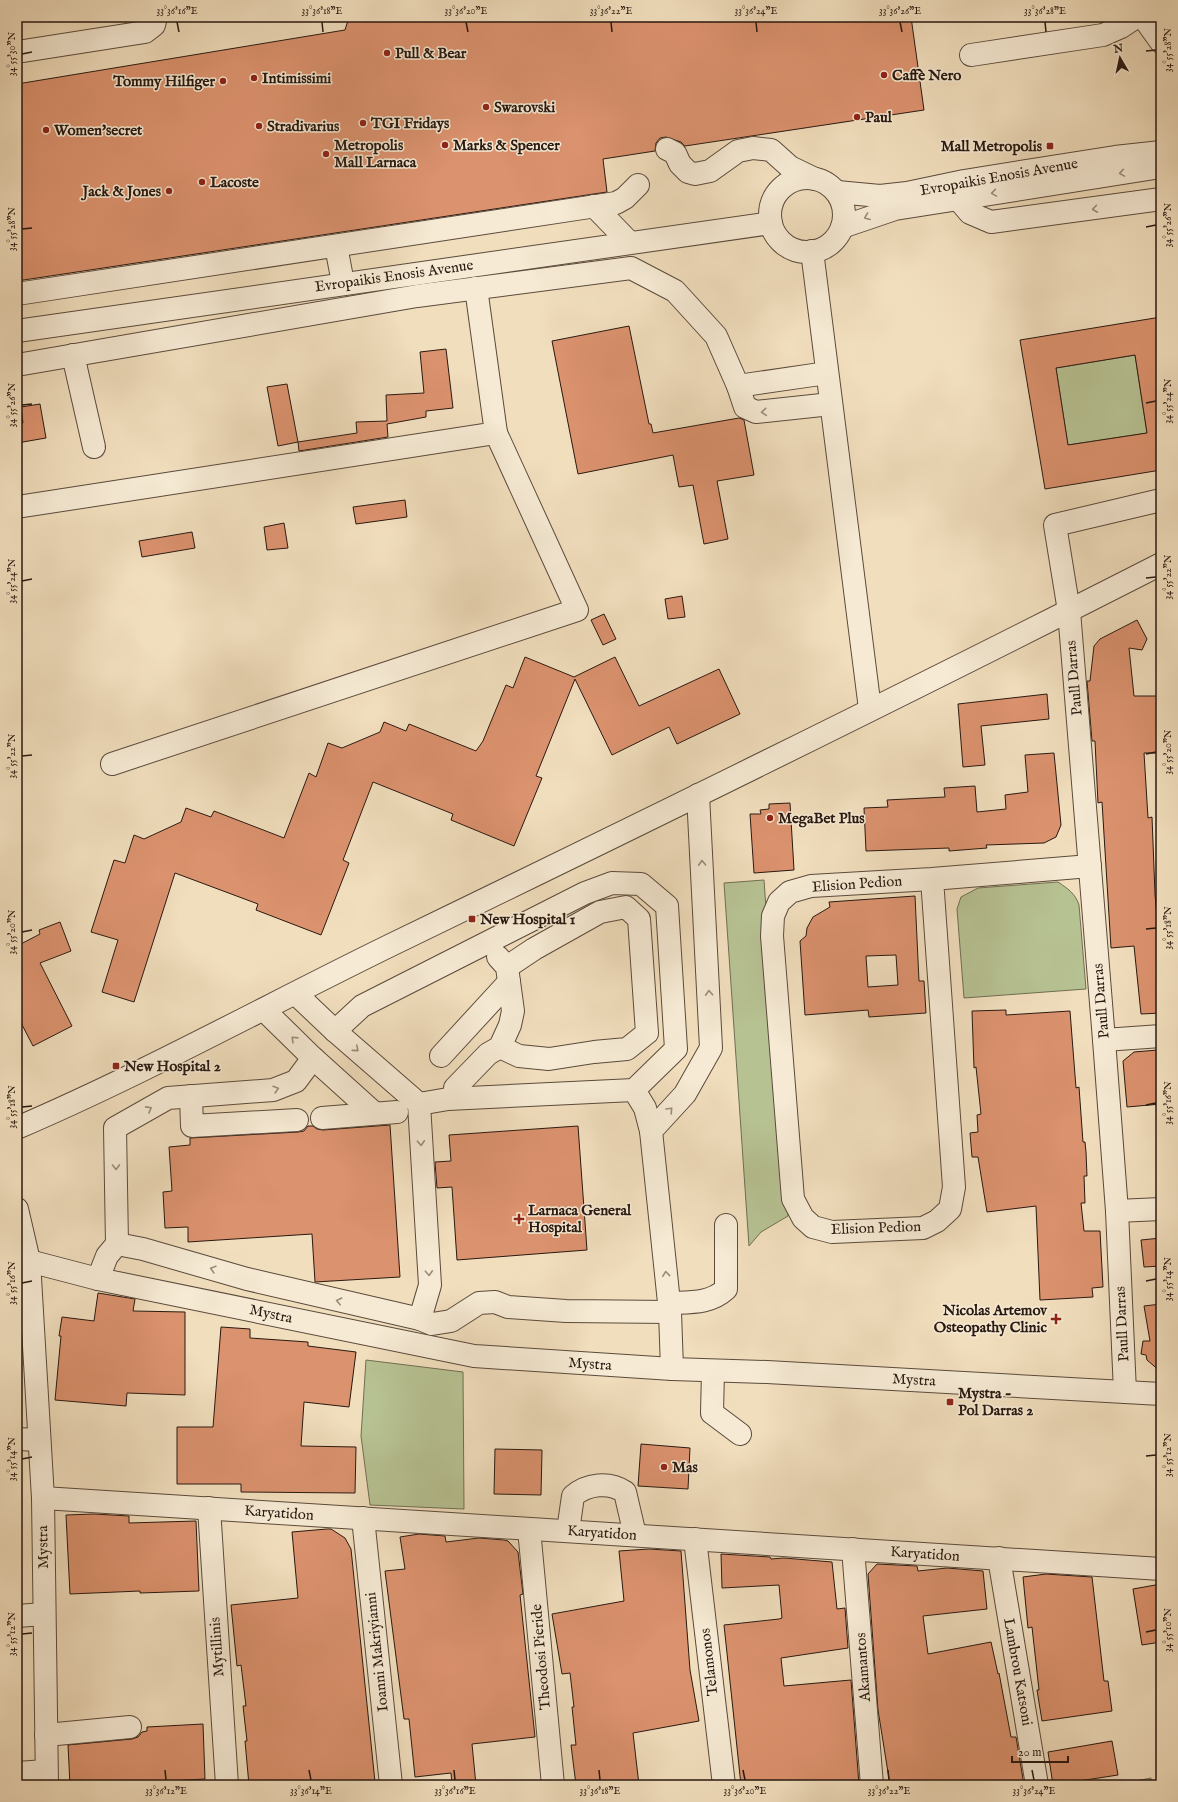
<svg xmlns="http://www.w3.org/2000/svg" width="1178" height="1802" font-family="'IM FELL English',serif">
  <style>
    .green { fill: #b7c293; stroke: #706e52 }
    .building { fill: #db926e; stroke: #291911; fill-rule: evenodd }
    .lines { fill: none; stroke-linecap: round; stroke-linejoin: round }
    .minor-casing { stroke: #5b4a3c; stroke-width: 24 }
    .minor { stroke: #f6ead4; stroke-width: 22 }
    .oneway { stroke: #9a8c7c }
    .ticks { fill: none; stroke: #291911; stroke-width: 1.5 }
    .poi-dot { fill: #8f2418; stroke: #f6ead4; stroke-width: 1.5 }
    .labels { text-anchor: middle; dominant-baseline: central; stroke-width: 3; stroke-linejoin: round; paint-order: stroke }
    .poi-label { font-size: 15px; font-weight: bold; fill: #291911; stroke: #f6ead4; text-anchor: start }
    .street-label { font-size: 15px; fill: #291911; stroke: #f6ead4 }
    .neatline { fill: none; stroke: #291911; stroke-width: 1.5 }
    .ticks-label { font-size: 10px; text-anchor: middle; fill: #291911 }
  </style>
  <rect width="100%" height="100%" fill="#f1debd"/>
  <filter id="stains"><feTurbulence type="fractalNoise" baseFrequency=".005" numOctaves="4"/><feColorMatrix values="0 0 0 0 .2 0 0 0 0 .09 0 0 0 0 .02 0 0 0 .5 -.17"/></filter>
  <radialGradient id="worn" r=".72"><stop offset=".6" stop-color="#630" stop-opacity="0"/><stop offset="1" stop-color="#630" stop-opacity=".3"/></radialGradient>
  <g class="green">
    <path d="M 1135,355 L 1147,433 L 1068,445 L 1056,368 Z"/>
    <path d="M 764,880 L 788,1216 L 761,1232 L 749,1246 L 724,883 Z"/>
    <path d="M 1058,882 C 1068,889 1075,893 1079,905 L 1086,989 L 964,998 L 957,909 L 961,897 L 978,888 Z"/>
    <path d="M 366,1360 L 463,1372 L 464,1509 L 370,1505 L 361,1436 Z"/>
    <path d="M 1151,1778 L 1152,1785 L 1116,1785 Z"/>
  </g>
  <g class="building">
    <path d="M 349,17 L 911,17 L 924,110 L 685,146 L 681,142 L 666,137 L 660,138 L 656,143 L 655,151 L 603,159 L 607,192 L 17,281 L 17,84 L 345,30 Z"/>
    <path d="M 1161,317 L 1161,470 L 1045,489 L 1020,340 ZM 1135,355 L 1147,433 L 1068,445 L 1056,368 Z"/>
    <path d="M 629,326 L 649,424 L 651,424 L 653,433 L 739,418 L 744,420 L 754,475 L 717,481 L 728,539 L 704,544 L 693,485 L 679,487 L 673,455 L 578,474 L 552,341 Z"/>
    <path d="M 446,349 L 453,408 L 426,411 L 426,417 L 387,424 L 388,437 L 299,451 L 298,442 L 357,433 L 356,422 L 387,421 L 386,395 L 424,393 L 420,352 Z"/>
    <path d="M 287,384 L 298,442 L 278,446 L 267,387 Z"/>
    <path d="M 40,404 L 46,438 L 17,443 L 17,424 L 23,423 L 21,407 Z"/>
    <path d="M 405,500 L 407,517 L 356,524 L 353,507 Z"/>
    <path d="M 284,523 L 288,548 L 267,550 L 264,527 Z"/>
    <path d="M 192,532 L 195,548 L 142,557 L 139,541 Z"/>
    <path d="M 682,596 L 685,617 L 668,619 L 665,599 Z"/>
    <path d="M 604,614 L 616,639 L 603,645 L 591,620 Z"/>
    <path d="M 1137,620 L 1147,639 L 1142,650 L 1129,648 L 1134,696 L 1161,696 L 1161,753 L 1144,753 L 1148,818 L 1152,817 L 1155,894 L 1161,966 L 1161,1013 L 1141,1014 L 1134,946 L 1111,948 L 1102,802 L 1098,803 L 1095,741 L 1092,741 L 1087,681 L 1090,681 L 1094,646 L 1100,639 Z"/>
    <path d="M 525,657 L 574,677 L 615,657 L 639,706 L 719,669 L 740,714 L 677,744 L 669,727 L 612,755 L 575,679 L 536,776 L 542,778 L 514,846 L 451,820 L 453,814 L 373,782 L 343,860 L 349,863 L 321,935 L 256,910 L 258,904 L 175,873 L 134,1002 L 102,992 L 118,940 L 91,932 L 114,860 L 125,863 L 134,835 L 144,839 L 181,822 L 186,808 L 211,817 L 214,811 L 284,838 L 309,773 L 316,777 L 328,743 L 342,748 L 380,732 L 384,722 L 406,731 L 409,724 L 476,751 L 483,741 L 506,685 L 513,688 Z"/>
    <path d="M 1047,694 L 1049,719 L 981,726 L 985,765 L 963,767 L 958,704 Z"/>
    <path d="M 1054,753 L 1061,825 L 1056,837 L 1044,843 L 986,845 L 987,848 L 949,851 L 949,848 L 866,851 L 864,808 L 888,807 L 887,800 L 945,797 L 944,788 L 975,786 L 977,812 L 1006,809 L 1005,795 L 1028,792 L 1025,755 Z"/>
    <path d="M 790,803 L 794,870 L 754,873 L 750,814 L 761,814 L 760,810 L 769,809 L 769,804 Z"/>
    <path d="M 915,896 L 919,981 L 924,981 L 926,1013 L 869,1017 L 868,1010 L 805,1015 L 800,941 L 806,936 L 807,928 L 813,917 L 830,907 L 829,902 ZM 896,955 L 898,985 L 868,987 L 866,956 Z"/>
    <path d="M 60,922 L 71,951 L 40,963 L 72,1026 L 33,1046 L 17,1015 L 17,946 L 40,934 L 39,930 Z"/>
    <path d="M 1006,1010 L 1006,1015 L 1070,1011 L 1076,1088 L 1079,1087 L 1083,1142 L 1085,1142 L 1086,1152 L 1087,1176 L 1084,1176 L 1085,1203 L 1081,1203 L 1084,1231 L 1100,1231 L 1103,1287 L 1092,1288 L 1093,1297 L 1040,1300 L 1036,1206 L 987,1212 L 978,1157 L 972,1157 L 970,1133 L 978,1132 L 977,1115 L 981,1114 L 976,1067 L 974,1068 L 972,1011 Z"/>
    <path d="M 1158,1050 L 1161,1104 L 1127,1107 L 1123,1061 L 1134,1052 Z"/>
    <path d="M 390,1125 L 400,1277 L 315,1282 L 312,1234 L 188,1242 L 188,1227 L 165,1228 L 163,1192 L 172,1191 L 169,1147 L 190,1145 L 190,1138 L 298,1132 L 304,1131 L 308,1126 L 313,1126 L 317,1129 L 323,1130 Z"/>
    <path d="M 578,1126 L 587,1250 L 457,1260 L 452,1187 L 437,1188 L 435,1162 L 451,1161 L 449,1135 Z"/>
    <path d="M 1161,1238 L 1161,1266 L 1144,1267 L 1141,1240 Z"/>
    <path d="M 98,1293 L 135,1299 L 133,1311 L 185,1312 L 185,1395 L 127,1393 L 126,1406 L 55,1400 L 61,1336 L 59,1336 L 62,1317 L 94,1321 Z"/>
    <path d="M 1161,1304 L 1161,1372 L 1147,1360 L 1146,1355 L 1141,1354 L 1143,1341 L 1150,1341 L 1144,1306 Z"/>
    <path d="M 221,1327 L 250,1329 L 250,1338 L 308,1342 L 308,1346 L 356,1352 L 349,1407 L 304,1402 L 301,1446 L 356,1447 L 355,1493 L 241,1492 L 241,1484 L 177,1484 L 177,1427 L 213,1427 Z"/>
    <path d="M 641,1444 L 690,1448 L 688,1489 L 638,1486 Z"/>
    <path d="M 495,1449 L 542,1450 L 541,1495 L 494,1494 Z"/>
    <path d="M 94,1514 L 129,1516 L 129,1523 L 196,1521 L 199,1591 L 140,1593 L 140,1591 L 70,1594 L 66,1515 Z"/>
    <path d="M 327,1529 L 331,1529 L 345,1538 L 351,1549 L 375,1782 L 345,1785 L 249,1785 L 245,1741 L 247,1741 L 243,1706 L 246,1706 L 241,1665 L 237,1666 L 231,1605 L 298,1598 L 292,1532 Z"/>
    <path d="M 419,1534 L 445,1536 L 446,1542 L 479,1538 L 504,1540 L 508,1541 L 518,1552 L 523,1594 L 520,1595 L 535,1737 L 472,1744 L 476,1785 L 452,1785 L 451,1773 L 415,1777 L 409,1719 L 404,1719 L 385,1571 L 405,1569 L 400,1537 Z"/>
    <path d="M 649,1549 L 681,1551 L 690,1670 L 699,1721 L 633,1733 L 639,1785 L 576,1785 L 571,1745 L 576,1745 L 572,1707 L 574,1707 L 570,1673 L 562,1674 L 552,1614 L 624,1601 L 619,1551 Z"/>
    <path d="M 721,1554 L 770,1557 L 771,1559 L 784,1558 L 832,1562 L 837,1609 L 845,1608 L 848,1648 L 781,1658 L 784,1686 L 851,1680 L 859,1785 L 741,1785 L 724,1625 L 779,1619 L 782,1618 L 779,1585 L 722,1588 Z"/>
    <path d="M 877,1564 L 917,1566 L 918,1571 L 947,1568 L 983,1571 L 987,1609 L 923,1616 L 928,1654 L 991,1642 L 998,1674 L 999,1673 L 1011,1737 L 1016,1737 L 1024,1785 L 890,1785 L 878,1710 L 868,1574 Z"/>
    <path d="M 1046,1574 L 1092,1577 L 1104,1681 L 1108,1681 L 1112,1711 L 1042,1721 L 1037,1690 L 1039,1690 L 1032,1627 L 1028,1628 L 1023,1577 Z"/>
    <path d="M 1161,1584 L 1161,1642 L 1142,1645 L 1133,1589 Z"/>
    <path d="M 203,1724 L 205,1779 L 126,1783 L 126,1785 L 70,1785 L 68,1745 L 132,1739 L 138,1737 L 142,1732 L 147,1731 L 147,1727 Z"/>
    <path d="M 1112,1741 L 1118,1775 L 1053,1785 L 1048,1752 Z"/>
  </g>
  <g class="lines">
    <g class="minor-casing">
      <g id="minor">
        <path d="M 1143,17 L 1161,42"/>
        <path d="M 17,52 L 145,32 L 154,25 L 156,17"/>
        <path d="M 971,55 L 1103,35 L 1121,27 L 1136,17"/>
        <path d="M 667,149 L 675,153 L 680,164 L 688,172 L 695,174 L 710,171 L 738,151 L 753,148 L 771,150 L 790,167 L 815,179"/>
        <circle cx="807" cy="215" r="37"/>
        <path d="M 837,192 L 880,196 L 907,193 L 964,181 L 1115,157 L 1161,152"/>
        <path d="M 958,199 L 970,213 L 991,222 L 1161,199"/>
        <path d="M 594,206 L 629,242"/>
        <path d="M 842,227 L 895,209 L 1161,167"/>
        <path d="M 336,246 L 343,283"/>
        <path d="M 812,251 L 870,709"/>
        <path d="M 17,294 L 616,203 L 625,198 L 638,185"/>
        <path d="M 17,331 L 771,223"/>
        <path d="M 73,355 L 94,447"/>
        <path d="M 17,365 L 417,296 L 631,268 L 675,291 L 716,336 L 738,386 L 745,407 L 756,412 L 831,404"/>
        <path d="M 738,386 L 827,373"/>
        <path d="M 17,507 L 496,433 L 476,288"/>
        <path d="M 112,764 L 577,610 L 496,433"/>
        <path d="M 932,879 L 954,1187 L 950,1209 L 937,1221 L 923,1228 L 832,1232 L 813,1227 L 803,1218 L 793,1199 L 772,936 L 773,916 L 779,902 L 790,892 L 811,886 L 932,879 L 1090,866"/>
        <path d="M 264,1010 L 313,1058 L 374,1113"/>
        <path d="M 335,1031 L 362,1006 L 585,893 L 612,883 L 641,884 L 667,906 L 676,1049 L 634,1090 L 448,1099 L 419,1104"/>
        <path d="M 1104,1040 L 1161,1036"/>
        <path d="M 500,1047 L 519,1056 L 549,1059 L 594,1052 L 627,1049 L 647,1033 L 639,919 L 626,907 L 600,912 L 534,949 L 507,967"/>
        <path d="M 441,1056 L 509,982"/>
        <path d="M 455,1088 L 488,1054 L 500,1047 L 510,1025 L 513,1011 L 507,967 L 498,957"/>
        <path d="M 634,1090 L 645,1108 L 651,1131"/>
        <path d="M 191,1096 L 192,1126 L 297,1120"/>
        <path d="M 322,1118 L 397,1112"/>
        <path d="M 17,1128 C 145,1073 266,1006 391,945 C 649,820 906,694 1161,564"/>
        <path d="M 17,1209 L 29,1261 L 43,1498 L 47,1785"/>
        <path d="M 1117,1211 L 1161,1209"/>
        <path d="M 117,1244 L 143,1249 L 247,1279 L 420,1319 L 430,1285 L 419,1104 L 335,1031 L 296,994"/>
        <path d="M 29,1261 L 98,1279 L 474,1356 L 672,1369 L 767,1372 L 1161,1394"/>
        <path d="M 98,1279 L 107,1256 L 117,1244 L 115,1128 L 168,1098 L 273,1090 L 296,1081 L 313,1058"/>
        <path d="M 669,1303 C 690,1302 710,1304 726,1289 L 726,1225"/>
        <path d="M 420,1319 L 432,1324 L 451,1321 L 479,1303 L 495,1302 L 508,1307 L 566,1311 L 670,1312"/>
        <path d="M 672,1369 L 670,1312 L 651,1131 L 685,1094 L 711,1048 L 698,795"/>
        <path d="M 713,1371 L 712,1413 L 740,1434"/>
        <path d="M 1125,1392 L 1117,1211 L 1104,1040 L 1069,611 L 1055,525 L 1161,500"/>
        <path d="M 17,1439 L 39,1440"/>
        <path d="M 43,1498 L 1161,1569"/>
        <path d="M 209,1508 L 227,1785"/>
        <path d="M 363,1518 L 391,1785"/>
        <path d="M 529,1529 L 553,1785"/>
        <path d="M 568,1531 L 573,1496 C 587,1484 609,1481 625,1492 L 635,1535"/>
        <path d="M 695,1539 L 724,1785"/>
        <path d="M 853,1549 L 872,1785"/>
        <path d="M 999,1558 L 1037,1785"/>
        <path d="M 17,1616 L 44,1614"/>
        <path d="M 46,1735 L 130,1727"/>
        <path d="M 17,1773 L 46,1771"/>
      </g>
    </g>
    <use href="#minor" class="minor"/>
  </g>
  <defs><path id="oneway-chevron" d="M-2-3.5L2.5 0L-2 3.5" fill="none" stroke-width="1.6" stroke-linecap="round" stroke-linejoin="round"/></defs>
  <g class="oneway">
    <use href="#oneway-chevron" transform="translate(1122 173) rotate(171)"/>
    <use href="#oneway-chevron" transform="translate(994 193) rotate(171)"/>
    <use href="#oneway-chevron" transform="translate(1095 209) rotate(172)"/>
    <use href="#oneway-chevron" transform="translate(867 217) rotate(159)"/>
    <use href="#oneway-chevron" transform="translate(764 412) rotate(175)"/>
    <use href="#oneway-chevron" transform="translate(702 863) rotate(-93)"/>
    <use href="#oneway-chevron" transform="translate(709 993) rotate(-93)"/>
    <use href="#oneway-chevron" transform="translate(294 1039) rotate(-136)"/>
    <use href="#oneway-chevron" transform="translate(356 1049) rotate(41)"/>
    <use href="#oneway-chevron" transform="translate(276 1089) rotate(-17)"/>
    <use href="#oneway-chevron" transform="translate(149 1109) rotate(-29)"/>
    <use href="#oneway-chevron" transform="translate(670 1110) rotate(-47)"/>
    <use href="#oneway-chevron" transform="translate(421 1143) rotate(87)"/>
    <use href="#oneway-chevron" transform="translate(116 1167) rotate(89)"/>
    <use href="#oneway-chevron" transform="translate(213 1269) rotate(-164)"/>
    <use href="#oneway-chevron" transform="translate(429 1273) rotate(87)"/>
    <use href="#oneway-chevron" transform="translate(666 1274) rotate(-96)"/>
    <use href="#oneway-chevron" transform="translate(339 1301) rotate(-167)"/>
  </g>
  <path class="ticks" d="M 177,22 L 179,32M 322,22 L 323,32M 466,22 L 468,32M 611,22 L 612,32M 756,22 L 757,32M 900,22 L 902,32M 1045,22 L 1046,32M 1146,51 L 1156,50M 22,54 L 32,52M 1146,227 L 1156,225M 22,229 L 32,228M 1146,403 L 1156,401M 22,405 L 32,404M 1146,578 L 1156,577M 22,581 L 32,579M 1146,754 L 1156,752M 22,756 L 32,755M 1146,929 L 1156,928M 22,932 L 32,930M 1146,1105 L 1156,1103M 22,1107 L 32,1106M 1146,1281 L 1156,1279M 22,1283 L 32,1281M 1146,1456 L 1156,1455M 22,1459 L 32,1457M 1146,1632 L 1156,1630M 22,1634 L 32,1633M 165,1770 L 166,1780M 309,1770 L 311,1780M 454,1770 L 455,1780M 599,1770 L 600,1780M 743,1770 L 745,1780M 888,1770 L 889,1780M 1032,1770 L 1034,1780"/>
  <g class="poi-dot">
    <circle cx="387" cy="53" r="4"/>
    <circle cx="884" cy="75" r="4"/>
    <circle cx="254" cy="78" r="4"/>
    <circle cx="223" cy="81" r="4"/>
    <circle cx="486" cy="107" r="4"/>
    <circle cx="857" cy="117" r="4"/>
    <circle cx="363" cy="123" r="4"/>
    <circle cx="259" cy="126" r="4"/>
    <circle cx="46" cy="130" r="4"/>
    <circle cx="445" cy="145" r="4"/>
    <rect x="1046" y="142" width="8" height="8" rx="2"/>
    <circle cx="326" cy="154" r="4"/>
    <circle cx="202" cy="182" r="4"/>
    <circle cx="169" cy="191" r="4"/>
    <circle cx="770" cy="818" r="4"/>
    <rect x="468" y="915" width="8" height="8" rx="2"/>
    <rect x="112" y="1062" width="8" height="8" rx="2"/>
    <path d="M517 1213h4v4h4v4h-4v4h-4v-4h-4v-4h4z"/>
    <path d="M1054 1313h4v4h4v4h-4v4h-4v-4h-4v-4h4z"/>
    <rect x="946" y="1398" width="8" height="8" rx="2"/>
    <circle cx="664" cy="1467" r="4"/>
  </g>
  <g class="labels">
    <g class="poi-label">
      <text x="395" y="53">Pull &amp; Bear</text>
      <text x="892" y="75">Caffè Nero</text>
      <text x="262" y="78">Intimissimi</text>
      <text x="215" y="81" text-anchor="end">Tommy Hilfiger</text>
      <text x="494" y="107">Swarovski</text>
      <text x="865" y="117">Paul</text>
      <text x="371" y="123">TGI Fridays</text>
      <text x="267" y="126">Stradivarius</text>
      <text x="54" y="130">Women'secret</text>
      <text x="334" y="145">Metropolis<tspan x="334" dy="17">Mall Larnaca</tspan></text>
      <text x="453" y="145">Marks &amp; Spencer</text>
      <text x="1042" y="146" text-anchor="end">Mall Metropolis</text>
      <text x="210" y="182">Lacoste</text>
      <text x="161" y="191" text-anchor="end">Jack &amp; Jones</text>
      <text x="778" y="818">MegaBet Plus</text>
      <text x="480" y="919">New Hospital 1</text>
      <text x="124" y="1066">New Hospital 2</text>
      <text x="528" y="1210">Larnaca General<tspan x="528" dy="17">Hospital</tspan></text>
      <text x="1047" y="1310" text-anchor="end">Nicolas Artemov<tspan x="1047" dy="17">Osteopathy Clinic</tspan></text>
      <text x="958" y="1393">Mystra -<tspan x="958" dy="17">Pol Darras 2</tspan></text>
      <text x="672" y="1467">Mas</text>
    </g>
    <g class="street-label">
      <text transform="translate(999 177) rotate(-10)">Evropaikis Enosis Avenue</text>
      <text transform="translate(394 276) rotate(-8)">Evropaikis Enosis Avenue</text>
      <text transform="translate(1074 678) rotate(-95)">Paull Darras</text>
      <text transform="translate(857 884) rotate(-4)">Elision Pedion</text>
      <text transform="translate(1101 1001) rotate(-95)">Paull Darras</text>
      <text transform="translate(876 1228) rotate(-2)">Elision Pedion</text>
      <text transform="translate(271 1314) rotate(12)">Mystra</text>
      <text transform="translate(1122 1324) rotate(-93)">Paull Darras</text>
      <text transform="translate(590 1364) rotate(4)">Mystra</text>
      <text transform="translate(914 1380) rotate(3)">Mystra</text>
      <text transform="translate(279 1513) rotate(4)">Karyatidon</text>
      <text transform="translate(602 1533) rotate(4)">Karyatidon</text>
      <text transform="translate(43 1547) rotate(-91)">Mystra</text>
      <text transform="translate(925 1554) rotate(4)">Karyatidon</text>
      <text transform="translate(217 1647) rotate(-94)">Mytillinis</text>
      <text transform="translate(377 1652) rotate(-96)">Ioanni Makriyianni</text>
      <text transform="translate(541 1657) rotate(-95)">Theodosi Pieride</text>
      <text transform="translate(709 1662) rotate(-97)">Telamonos</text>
      <text transform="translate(863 1667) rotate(-94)">Akamantos</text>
      <text transform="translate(1018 1672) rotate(80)">Lambrou Katsoni</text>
    </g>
  </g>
  <rect width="1178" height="1802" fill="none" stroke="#f1debd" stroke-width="44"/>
  <g transform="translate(1120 58) rotate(351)" stroke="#f6ead4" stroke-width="3" paint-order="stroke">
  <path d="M0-3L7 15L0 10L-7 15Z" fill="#291911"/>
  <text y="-6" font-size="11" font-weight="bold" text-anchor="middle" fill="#291911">N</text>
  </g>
  <path d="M1012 1756v6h56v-6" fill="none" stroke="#291911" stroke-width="2"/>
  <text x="1018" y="1756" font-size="12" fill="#291911" stroke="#f6ead4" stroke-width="3" paint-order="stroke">20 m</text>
  <rect x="22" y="22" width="1134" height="1758" class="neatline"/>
  <g class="ticks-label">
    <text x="177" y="14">33°36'16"E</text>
    <text x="322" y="14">33°36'18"E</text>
    <text x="466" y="14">33°36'20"E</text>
    <text x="611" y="14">33°36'22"E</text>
    <text x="756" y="14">33°36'24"E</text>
    <text x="900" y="14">33°36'26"E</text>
    <text x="1045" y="14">33°36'28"E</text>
    <text transform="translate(1167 50) rotate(-90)" y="4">34°55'28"N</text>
    <text transform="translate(11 54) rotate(-90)" y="4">34°55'30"N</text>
    <text transform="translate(1167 225) rotate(-90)" y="4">34°55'26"N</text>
    <text transform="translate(11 229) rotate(-90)" y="4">34°55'28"N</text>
    <text transform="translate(1167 401) rotate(-90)" y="4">34°55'24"N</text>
    <text transform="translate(11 405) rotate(-90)" y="4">34°55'26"N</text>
    <text transform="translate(1167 577) rotate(-90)" y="4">34°55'22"N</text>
    <text transform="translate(11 581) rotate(-90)" y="4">34°55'24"N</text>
    <text transform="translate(1167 752) rotate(-90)" y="4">34°55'20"N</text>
    <text transform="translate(11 756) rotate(-90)" y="4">34°55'22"N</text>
    <text transform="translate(1167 928) rotate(-90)" y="4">34°55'18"N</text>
    <text transform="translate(11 932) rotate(-90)" y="4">34°55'20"N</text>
    <text transform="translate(1167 1103) rotate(-90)" y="4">34°55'16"N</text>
    <text transform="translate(11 1107) rotate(-90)" y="4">34°55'18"N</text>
    <text transform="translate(1167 1279) rotate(-90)" y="4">34°55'14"N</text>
    <text transform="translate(11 1283) rotate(-90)" y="4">34°55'16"N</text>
    <text transform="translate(1167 1455) rotate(-90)" y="4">34°55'12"N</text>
    <text transform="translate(11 1459) rotate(-90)" y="4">34°55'14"N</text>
    <text transform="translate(1167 1630) rotate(-90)" y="4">34°55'10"N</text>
    <text transform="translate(11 1634) rotate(-90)" y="4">34°55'12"N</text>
    <text x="166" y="1794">33°36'12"E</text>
    <text x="311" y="1794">33°36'14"E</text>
    <text x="455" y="1794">33°36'16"E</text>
    <text x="600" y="1794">33°36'18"E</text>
    <text x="745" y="1794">33°36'20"E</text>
    <text x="889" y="1794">33°36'22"E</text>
    <text x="1034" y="1794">33°36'24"E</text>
  </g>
  <rect width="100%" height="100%" filter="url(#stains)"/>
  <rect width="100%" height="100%" fill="url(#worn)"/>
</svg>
